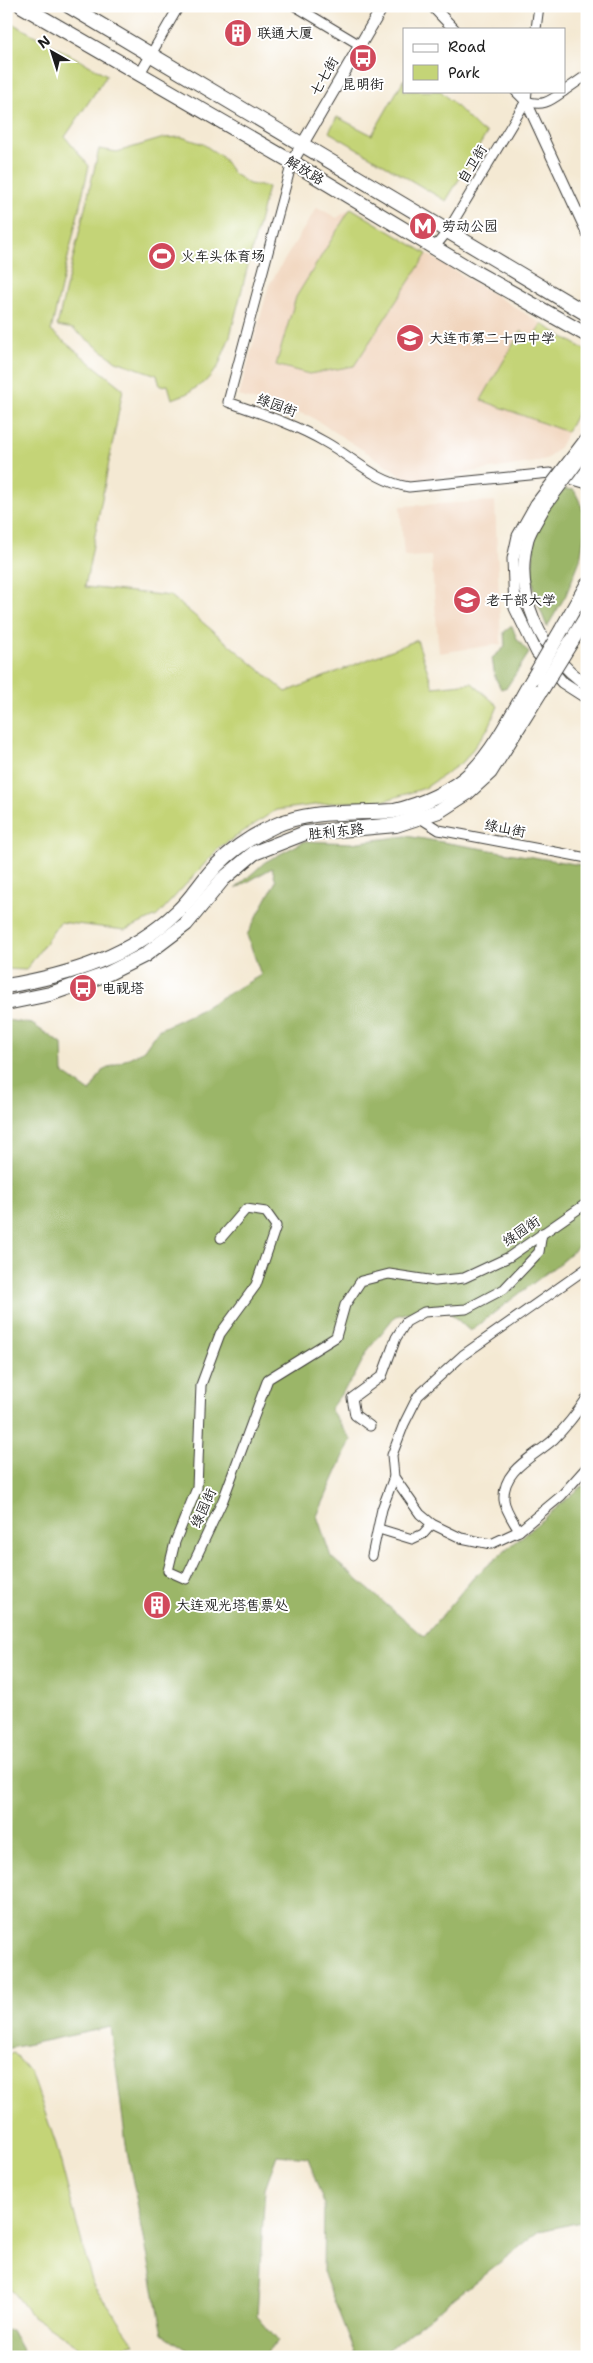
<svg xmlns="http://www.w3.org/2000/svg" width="593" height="2363" font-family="'Shantell Sans','LXGW WenKai TC',sans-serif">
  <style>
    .built { fill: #f1d5bd }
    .green { fill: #c4d477; stroke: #70784a }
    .forest { fill: #9bb668; stroke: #5c6942 }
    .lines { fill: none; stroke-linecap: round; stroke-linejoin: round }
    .minor-casing { stroke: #3c3b37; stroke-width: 11 }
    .tertiary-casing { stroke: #3c3b37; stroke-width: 12 }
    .secondary-casing { stroke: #3c3b37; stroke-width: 13 }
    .primary-casing { stroke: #3c3b37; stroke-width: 16 }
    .minor { stroke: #fff; stroke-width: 9 }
    .tertiary { stroke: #fff; stroke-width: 10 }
    .secondary { stroke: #fff; stroke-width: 11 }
    .primary { stroke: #fff; stroke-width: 14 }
    .secondary-bridge-casing { stroke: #3c3b37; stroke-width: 13; stroke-linecap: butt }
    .primary-bridge-casing { stroke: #3c3b37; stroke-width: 16; stroke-linecap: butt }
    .secondary-bridge { stroke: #fff; stroke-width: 11 }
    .primary-bridge { stroke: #fff; stroke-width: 14 }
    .labels { text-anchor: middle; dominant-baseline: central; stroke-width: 4; stroke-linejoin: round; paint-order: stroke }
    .poi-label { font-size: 14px; fill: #1c1c1c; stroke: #fff; text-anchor: start }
    .street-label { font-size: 14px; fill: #1c1c1c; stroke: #fff }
  </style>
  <rect width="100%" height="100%" fill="#fff"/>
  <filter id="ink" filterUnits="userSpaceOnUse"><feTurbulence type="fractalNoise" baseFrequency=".02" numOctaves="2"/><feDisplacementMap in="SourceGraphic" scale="10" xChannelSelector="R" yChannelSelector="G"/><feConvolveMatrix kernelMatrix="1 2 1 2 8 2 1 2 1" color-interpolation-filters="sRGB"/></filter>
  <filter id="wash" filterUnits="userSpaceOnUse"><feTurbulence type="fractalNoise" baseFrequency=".0096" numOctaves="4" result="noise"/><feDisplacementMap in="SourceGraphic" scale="20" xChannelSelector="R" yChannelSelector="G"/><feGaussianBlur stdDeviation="1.12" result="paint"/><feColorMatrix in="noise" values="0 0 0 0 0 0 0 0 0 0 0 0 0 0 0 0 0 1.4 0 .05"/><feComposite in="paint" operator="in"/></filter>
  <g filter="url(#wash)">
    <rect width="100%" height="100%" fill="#f4e9d3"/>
    <g class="built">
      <path d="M 317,207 L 337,218 L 351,208 L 587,351 L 587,394 L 560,447 L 548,458 L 537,462 L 411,481 L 310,416 L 239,396 L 269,285 Z"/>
      <path d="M 495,501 L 501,644 L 439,653 L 431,556 L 404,557 L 400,506 Z"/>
    </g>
    <g class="green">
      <path d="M 6,20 L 107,75 L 65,137 L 89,166 L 51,331 L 123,389 L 85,587 L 171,596 L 286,692 L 417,640 L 433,687 L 472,683 L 498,706 L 489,727 L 464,761 L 425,788 L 380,802 L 338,802 L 276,810 L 220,847 L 157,916 L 125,930 L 60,922 L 26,970 L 6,969 Z"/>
      <path d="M 404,79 L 404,91 L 441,91 L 480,130 L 487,133 L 446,201 L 329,132 L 337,117 L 372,135 Z"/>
      <path d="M 182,137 L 203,144 L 222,157 L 233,173 L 249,184 L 268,187 L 230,336 L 218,367 L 205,382 L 186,394 L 172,399 L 168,385 L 160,386 L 157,375 L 116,361 L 73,329 L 57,326 L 99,149 L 117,152 L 164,138 Z"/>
      <path d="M 351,208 L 427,254 L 354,366 L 309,374 L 276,365 L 296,297 Z"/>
      <path d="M 542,324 L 587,351 L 587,394 L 567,432 L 481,400 L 521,331 L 533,338 Z"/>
      <path d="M 14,2053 L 32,2075 L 56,2144 L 93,2285 L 135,2344 L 89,2354 L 32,2316 L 6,2282 L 6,2055 Z"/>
    </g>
    <g class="forest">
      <path d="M 565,489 L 574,490 L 581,504 L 586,524 L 580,560 L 566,595 L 547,627 L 535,596 L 532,571 L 535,535 L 545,507 Z"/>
      <path d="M 512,626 L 517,639 L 529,653 L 507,687 L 501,689 L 495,677 L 492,658 L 505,647 L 504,632 Z"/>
      <path d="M 406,836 L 587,866 L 587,1239 L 561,1262 L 470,1331 L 441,1305 L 395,1316 L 368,1350 L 354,1377 L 330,1409 L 351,1440 L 317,1516 L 331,1557 L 424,1637 L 474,1577 L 587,1482 L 587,2223 L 585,2221 L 540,2231 L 379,2357 L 356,2357 L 323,2272 L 324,2204 L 308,2158 L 277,2155 L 265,2188 L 257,2316 L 278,2341 L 263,2357 L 198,2357 L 163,2334 L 127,2152 L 111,2027 L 6,2049 L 6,1020 L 32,1024 L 62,1044 L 63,1073 L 90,1092 L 102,1071 L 143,1051 L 158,1030 L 198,1011 L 261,975 L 247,935 L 276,881 L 272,868 L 235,889 L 265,862 L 305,841 L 351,843 Z"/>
      <path d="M 6,2330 L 11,2330 L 22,2350 L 19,2357 L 6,2357 Z"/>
    </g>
  </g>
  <g filter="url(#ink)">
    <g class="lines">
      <g class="minor-casing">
        <g id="minor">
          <path d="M 295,6 L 360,45"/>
          <path d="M 536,29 L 539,6"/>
          <path d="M 139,75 L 179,6"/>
          <path d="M 564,91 L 587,75"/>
          <path d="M 526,101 C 543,107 550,101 564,91"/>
          <path d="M 292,162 L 228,402 C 262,414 294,424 325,442 C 354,458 376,482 409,487 L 550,473 L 587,484"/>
          <path d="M 434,248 L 447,232 L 526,101 L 527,91"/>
          <path d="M 576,480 L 587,464"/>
          <path d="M 420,818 L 439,830 L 587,858"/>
          <path d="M 221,1238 L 246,1209 L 266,1212 L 276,1226 L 256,1285 L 220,1334 L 201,1385 L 197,1488 L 175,1542 L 168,1571 L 186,1579 L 223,1500 L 268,1379 L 336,1337 L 345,1305 L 361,1281 L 389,1274 L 435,1281 L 464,1278 L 509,1257 L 587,1203"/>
          <path d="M 587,1268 L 463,1355 L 418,1396 L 404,1424 L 392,1455 L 394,1477 L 420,1514 L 432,1524 L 461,1538 L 491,1544 L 519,1531 L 561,1496 L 587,1467"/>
          <path d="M 370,1426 L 355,1415 L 352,1398 L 382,1376 L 396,1338 L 406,1322 L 424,1312 L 466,1309 L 504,1289 L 539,1252 L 542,1233"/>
          <path d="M 379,1529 L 412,1539 L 423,1534 L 432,1524"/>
          <path d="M 519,1531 C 514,1522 505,1510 504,1500 C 502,1469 534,1457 553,1440 C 566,1427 577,1413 587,1398"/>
          <path d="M 372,1556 L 382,1509 L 394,1477"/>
        </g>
      </g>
      <g class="tertiary-casing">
        <g id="tertiary">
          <path d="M 432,6 L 454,29"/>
          <path d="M 516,91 L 526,101 L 587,233"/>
        </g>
      </g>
      <g class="secondary-casing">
        <g id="secondary">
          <path d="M 292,162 L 383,6"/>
          <path d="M 536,504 L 518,536 L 513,559 L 515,608 L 537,653 L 562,682 L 587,698"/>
          <path d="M 544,508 C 539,518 531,529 528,539 C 513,595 541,653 587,685"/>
        </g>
      </g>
      <g class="primary-casing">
        <g id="primary">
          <path d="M 22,6 L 292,162 L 473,271 L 587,335"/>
          <path d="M 69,6 L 587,314"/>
          <path d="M 562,629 L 587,585"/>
          <path d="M 571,642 L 587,616"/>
          <path d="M 6,986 C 70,975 130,957 178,911 C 193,897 203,879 217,865 C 233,849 254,835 274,826 C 310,809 354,814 394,811 C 421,805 453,791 473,771 C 496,749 517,705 534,677"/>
          <path d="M 6,1003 L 50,994 L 107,974 L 145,955 L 186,924 L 223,879 L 254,853 L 305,833 L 396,825 L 439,811 L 467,793 L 490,772 L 542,689"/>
        </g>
      </g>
      <use href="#minor" class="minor"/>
      <use href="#tertiary" class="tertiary"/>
      <use href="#secondary" class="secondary"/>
      <use href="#primary" class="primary"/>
      <g class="secondary-bridge-casing">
        <g id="secondary-bridge">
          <path d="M 536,504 L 587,437"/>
          <path d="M 544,508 L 587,450"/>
        </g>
      </g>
      <g class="primary-bridge-casing">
        <g id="primary-bridge">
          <path d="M 534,677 L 562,629"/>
          <path d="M 542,689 L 571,642"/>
        </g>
      </g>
      <use href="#secondary-bridge" class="secondary-bridge"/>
      <use href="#primary-bridge" class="primary-bridge"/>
    </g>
  </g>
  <defs>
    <g id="building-disc" transform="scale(1.4375)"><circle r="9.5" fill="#d1495b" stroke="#fff"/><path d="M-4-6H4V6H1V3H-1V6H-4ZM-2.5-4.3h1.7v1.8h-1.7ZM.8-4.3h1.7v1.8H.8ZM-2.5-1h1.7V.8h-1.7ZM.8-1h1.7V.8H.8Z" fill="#fff"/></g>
    <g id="bus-disc" transform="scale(1.4375)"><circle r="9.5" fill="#d1495b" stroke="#fff"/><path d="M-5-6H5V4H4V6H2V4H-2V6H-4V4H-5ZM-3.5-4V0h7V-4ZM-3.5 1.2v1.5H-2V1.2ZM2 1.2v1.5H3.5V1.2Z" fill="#fff"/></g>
    <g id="metro-disc" transform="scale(1.4375)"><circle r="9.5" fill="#d1495b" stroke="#fff"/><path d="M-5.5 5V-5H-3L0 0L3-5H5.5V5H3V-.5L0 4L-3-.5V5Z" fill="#fff"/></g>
    <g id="stadium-disc" transform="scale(1.4375)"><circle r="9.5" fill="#d1495b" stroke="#fff"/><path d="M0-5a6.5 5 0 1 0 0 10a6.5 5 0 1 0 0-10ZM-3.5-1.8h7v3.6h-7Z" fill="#fff"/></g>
    <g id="school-disc" transform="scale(1.4375)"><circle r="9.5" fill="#d1495b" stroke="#fff"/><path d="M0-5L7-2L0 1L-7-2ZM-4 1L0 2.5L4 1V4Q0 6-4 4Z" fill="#fff"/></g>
    <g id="university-disc" transform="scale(1.4375)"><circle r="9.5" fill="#d1495b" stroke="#fff"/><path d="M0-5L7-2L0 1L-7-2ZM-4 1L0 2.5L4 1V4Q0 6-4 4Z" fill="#fff"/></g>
  </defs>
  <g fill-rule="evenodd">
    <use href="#building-disc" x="238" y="33"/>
    <use href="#bus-disc" x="363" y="58"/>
    <use href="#metro-disc" x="423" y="226"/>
    <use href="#stadium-disc" x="162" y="256"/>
    <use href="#school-disc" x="410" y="338"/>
    <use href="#university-disc" x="467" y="600"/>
    <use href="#bus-disc" x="83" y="988"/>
    <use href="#building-disc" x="157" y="1605"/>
  </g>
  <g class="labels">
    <g class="poi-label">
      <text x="257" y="33">联通大厦</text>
      <text x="363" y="84" text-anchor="middle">昆明街</text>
      <text x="442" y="226">劳动公园</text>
      <text x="181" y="256">火车头体育场</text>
      <text x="429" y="338">大连市第二十四中学</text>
      <text x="486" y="600">老干部大学</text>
      <text x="102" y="988">电视塔</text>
      <text x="176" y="1605">大连观光塔售票处</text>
    </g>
    <g class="street-label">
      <text transform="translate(324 76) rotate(-60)">七七街</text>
      <text transform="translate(472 164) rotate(-59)">自卫街</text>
      <text transform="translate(305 170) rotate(31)">解放路</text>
      <text transform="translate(277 405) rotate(20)">绿园街</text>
      <text transform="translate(505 828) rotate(11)">绿山街</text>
      <text transform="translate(336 831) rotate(-6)">胜利东路</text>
      <text transform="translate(521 1231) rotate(-34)">绿园街</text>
      <text transform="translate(203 1508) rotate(-66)">绿园街</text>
    </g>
  </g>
  <rect width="593" height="2363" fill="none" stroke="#fff" stroke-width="25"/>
  <rect x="403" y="28" width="162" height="65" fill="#ffffff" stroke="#a4a4a4"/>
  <rect x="413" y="44" width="25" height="8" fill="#ffffff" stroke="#a4a4a4"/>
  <text x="448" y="52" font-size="15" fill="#1c1c1c">Road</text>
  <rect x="413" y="65" width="25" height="15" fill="#c4d477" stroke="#a4a4a4"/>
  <text x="448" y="78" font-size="15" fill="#1c1c1c">Park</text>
  <g transform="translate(52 52) rotate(321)" stroke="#ffffff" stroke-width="4" paint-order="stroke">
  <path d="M0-4L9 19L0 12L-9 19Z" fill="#1c1c1c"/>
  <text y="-8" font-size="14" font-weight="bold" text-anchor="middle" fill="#1c1c1c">N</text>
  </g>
</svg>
